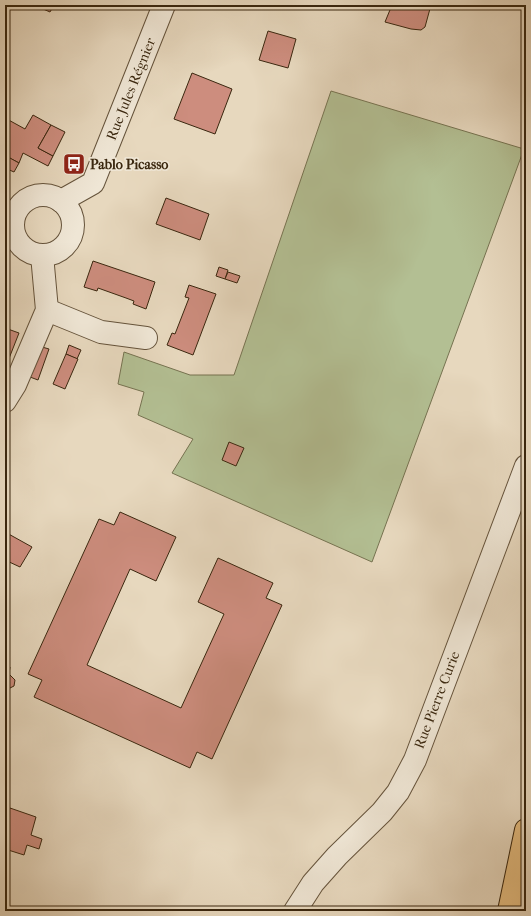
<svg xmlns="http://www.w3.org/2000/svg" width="531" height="916" font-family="'IM FELL French Canon',serif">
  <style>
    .green { fill: #b3bf93; stroke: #767351 }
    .building { fill: #cd8d7e; stroke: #3a270f }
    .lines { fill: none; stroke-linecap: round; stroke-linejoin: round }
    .minor-casing { stroke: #65533b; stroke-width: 24 }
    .major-casing { stroke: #3a270f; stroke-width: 24 }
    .minor { stroke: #efe6d5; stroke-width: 22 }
    .major { stroke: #e4bc7f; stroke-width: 22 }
    .labels { text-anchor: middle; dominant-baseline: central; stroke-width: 3.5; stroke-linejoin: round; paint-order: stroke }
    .street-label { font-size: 14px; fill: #3a270f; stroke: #efe6d5 }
    .poi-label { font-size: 14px; font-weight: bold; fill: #3a270f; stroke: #efe6d5; text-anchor: start }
  </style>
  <rect width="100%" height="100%" fill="#e7d8be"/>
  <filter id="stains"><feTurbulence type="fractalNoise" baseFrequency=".005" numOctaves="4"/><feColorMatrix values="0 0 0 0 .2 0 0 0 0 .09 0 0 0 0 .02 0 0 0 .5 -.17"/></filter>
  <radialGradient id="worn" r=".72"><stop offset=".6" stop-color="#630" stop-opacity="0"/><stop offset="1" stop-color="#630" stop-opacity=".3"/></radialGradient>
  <path class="green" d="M 331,91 L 524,149 L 372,562 L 172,473 L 193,439 L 138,415 L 144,392 L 118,384 L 124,352 L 190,375 L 234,375 Z"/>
  <g class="building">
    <path d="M 34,5 L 54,5 L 50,12 Z"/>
    <path d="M 392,5 L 431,5 L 425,27 L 421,30 L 411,29 L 385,22 Z"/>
    <path d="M 268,31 L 296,39 L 288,68 L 259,60 Z"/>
    <path d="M 192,73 L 232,89 L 215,134 L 174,119 Z"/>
    <path d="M 33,115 L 51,125 L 38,148 L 53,156 L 48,166 L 23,153 L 19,163 L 8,157 L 5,163 L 5,118 L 25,129 Z"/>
    <path d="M 51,125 L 65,132 L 53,156 L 38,148 Z"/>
    <path d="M 8,157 L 19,163 L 14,172 L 5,168 Z"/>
    <path d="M 166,198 L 209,214 L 200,240 L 156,224 Z"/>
    <path d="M 93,261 L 155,282 L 146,309 L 133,304 L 134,301 L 126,298 L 98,288 L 97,291 L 84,287 Z"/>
    <path d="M 219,267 L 228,270 L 225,279 L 216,276 Z"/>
    <path d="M 228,272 L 240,276 L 237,283 L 225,279 Z"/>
    <path d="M 189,285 L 216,294 L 193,355 L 167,345 L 172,333 L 175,334 L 189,298 L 185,297 Z"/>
    <path d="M 5,328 L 19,333 L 8,361 L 5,360 Z"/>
    <path d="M 69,345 L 81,350 L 77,359 L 66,354 Z"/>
    <path d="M 42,347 L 49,349 L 38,380 L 30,377 Z"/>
    <path d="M 66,354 L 78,359 L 65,389 L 53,384 Z"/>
    <path d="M 229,442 L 244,448 L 236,466 L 222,460 Z"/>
    <path d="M 120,512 L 176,537 L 156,581 L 130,569 L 87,665 L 181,708 L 224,614 L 198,602 L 218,558 L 273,583 L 266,598 L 282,605 L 212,759 L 197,752 L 190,768 L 34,697 L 42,680 L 28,674 L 99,519 L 114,525 Z"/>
    <path d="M 5,532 L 32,547 L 20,567 L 5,560 Z"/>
    <path d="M 5,665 L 10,667 L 9,674 L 15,680 L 14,686 L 8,689 L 7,696 L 5,695 Z"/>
    <path d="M 10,808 L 36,817 L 31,835 L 42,839 L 39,849 L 27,845 L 24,855 L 5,849 L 5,824 Z"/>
  </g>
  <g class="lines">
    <g class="minor-casing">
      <g id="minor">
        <circle cx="43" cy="225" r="30"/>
        <path d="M 61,201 L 93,183 L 164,5"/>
        <path d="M 47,310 L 101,332 L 146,338"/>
        <path d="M 5,401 L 15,385 L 47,310 L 42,255"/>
        <path d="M 295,911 L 313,883 L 337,856 L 382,812 L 398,792 L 415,760 L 526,466"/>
      </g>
    </g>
    <g class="major-casing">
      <path id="major" d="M 509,911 L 526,830"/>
    </g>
    <use href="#minor" class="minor"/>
    <use href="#major" class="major"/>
  </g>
  <defs>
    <g id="bus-square" transform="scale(1.15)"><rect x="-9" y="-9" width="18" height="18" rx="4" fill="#8f2418" stroke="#efe6d5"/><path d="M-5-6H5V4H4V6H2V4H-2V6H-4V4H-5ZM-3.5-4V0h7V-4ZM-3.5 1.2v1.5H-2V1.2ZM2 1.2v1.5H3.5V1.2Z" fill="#fff"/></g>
  </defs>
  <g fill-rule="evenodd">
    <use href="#bus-square" x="74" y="164"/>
  </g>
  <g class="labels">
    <g class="street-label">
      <text transform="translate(131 89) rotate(-68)">Rue Jules Régnier</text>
      <text transform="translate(437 700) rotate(-69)">Rue Pierre Curie</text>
    </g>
    <g class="poi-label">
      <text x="90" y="164">Pablo Picasso</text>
    </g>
  </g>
  <rect width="531" height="916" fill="none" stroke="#e7d8be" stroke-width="20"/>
  <rect x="6" y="6" width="519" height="904" fill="none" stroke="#3a270f" stroke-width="2"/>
  <rect x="10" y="10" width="511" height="896" fill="none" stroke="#3a270f"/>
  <rect width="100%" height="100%" filter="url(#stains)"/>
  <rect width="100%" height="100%" fill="url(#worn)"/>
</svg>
